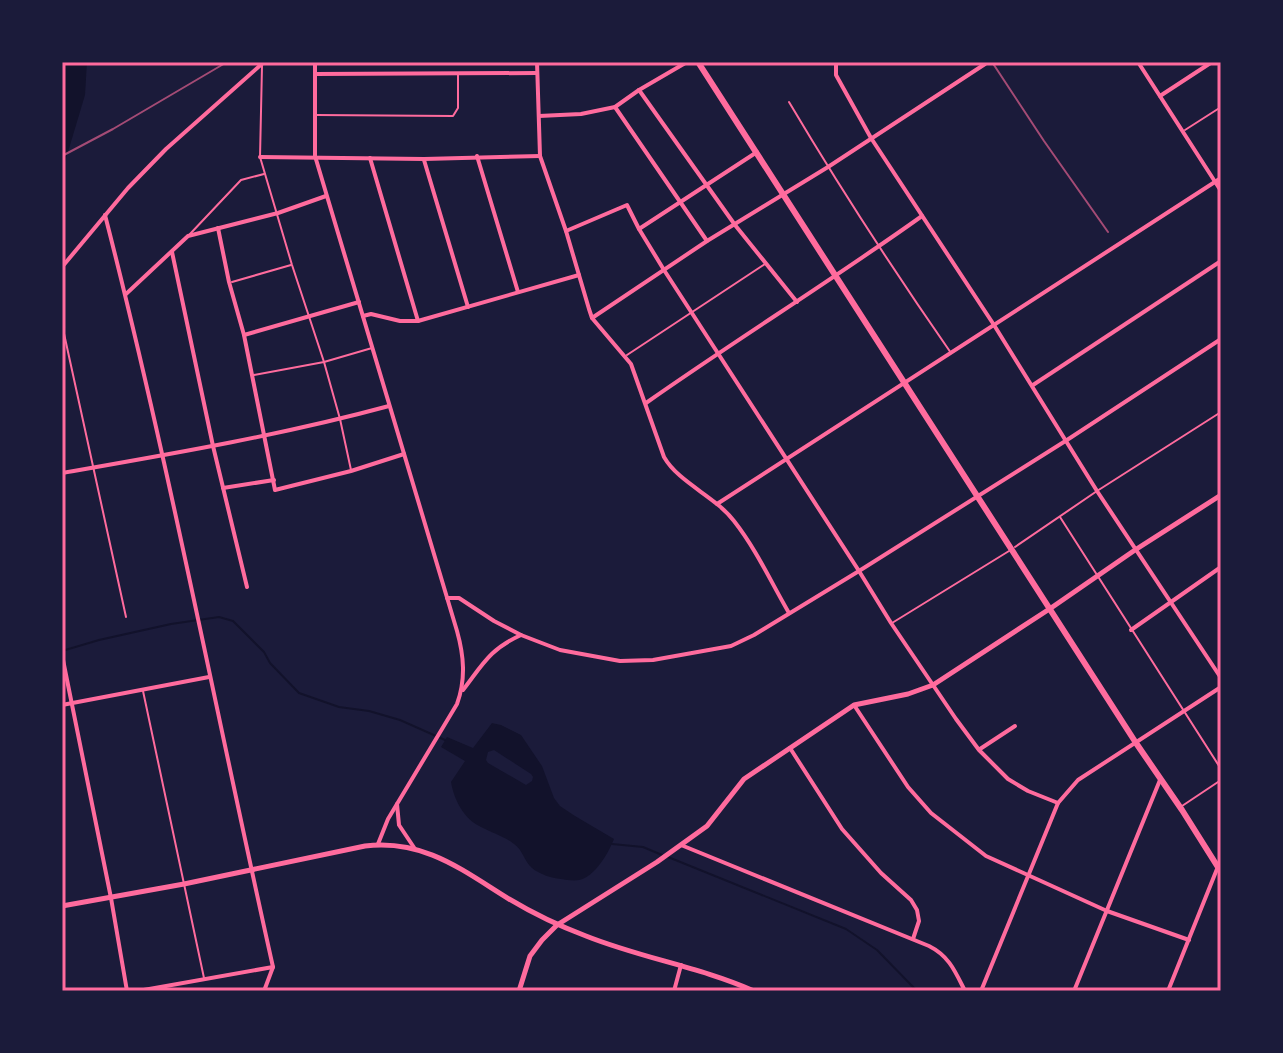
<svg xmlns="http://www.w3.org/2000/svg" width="1283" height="1053" font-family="'Archivo Narrow',sans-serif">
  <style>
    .water { fill: #12122b; fill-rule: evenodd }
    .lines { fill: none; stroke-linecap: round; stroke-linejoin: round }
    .stream { stroke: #12122b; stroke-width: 2 }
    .service { stroke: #ff6b9d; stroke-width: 2 }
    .minor { stroke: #ff6b9d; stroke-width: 4 }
    .tertiary { stroke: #ff6b9d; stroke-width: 5 }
    .secondary { stroke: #ff6b9d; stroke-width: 6 }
    .rail { stroke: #a44b75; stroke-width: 2 }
    .neatline { fill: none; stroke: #ff6b9d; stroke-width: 3 }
  </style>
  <rect width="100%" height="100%" fill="#1b1b3a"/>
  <g class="water">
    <path d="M 62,62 L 87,62 L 85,95 L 62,172 Z"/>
    <path d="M 492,723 L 501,725 L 521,735 L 542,766 L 554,798 L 560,806 L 575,816 L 614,839 C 609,852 595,877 579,880 C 574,881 566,880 561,879 C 551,878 539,874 532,868 C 524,861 523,850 514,844 C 504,836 492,833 481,827 C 464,819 454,800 451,782 L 465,761 L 441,747 L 447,737 L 473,748 ZM 494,750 L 531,774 L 533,777 L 532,781 L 526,785 L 488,763 L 486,760 L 488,752 Z"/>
  </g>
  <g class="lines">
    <g class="stream">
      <path d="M 62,651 L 99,640 L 171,624 L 219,617 L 233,621 L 264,652 L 270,663 L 299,693 L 339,707 L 369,711 L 400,720 L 445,740"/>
      <path d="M 612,844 L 643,847 L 662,855"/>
      <path d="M 668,857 L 846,929 L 877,950 L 917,991"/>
    </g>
    <g class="service">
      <path d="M 262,66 L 260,157 L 292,265 L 324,362 L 340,419 L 351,470"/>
      <path d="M 789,102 C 840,188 894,271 951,353"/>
      <path d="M 316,115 L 453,116 L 458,108 L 458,73"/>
      <path d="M 1185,130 L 1221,107"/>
      <path d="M 190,234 L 241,180 L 264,174"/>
      <path d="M 232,282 L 291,265"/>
      <path d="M 63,329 L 126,617"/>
      <path d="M 627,355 L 765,264"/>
      <path d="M 254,375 L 324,362 L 372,348"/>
      <path d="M 1060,517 L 1221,769"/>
      <path d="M 1015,547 L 1097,491 L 1221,412"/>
      <path d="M 892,623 L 1009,551"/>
      <path d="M 143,691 L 204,978"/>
      <path d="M 1182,806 L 1221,780"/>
    </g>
    <g class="minor">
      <path d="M 315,62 L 315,156 L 457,631 C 464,656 466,679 457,704 L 388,819 L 378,844"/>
      <path d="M 537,62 L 540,156 L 566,231 L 589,309 L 592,318 L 631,364 L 664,457 C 679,483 715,496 734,521 C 756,549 771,582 789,613"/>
      <path d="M 836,62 L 836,75 L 871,138 L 994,325 L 1097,491 L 1221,678"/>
      <path d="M 1138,62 L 1221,191"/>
      <path d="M 315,74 L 536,73"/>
      <path d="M 639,90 L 735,225 L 797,302"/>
      <path d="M 1160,96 L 1212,62"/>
      <path d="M 615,107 L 707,241"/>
      <path d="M 539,116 L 581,114 L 615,107 L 639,90 L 687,62"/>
      <path d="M 477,156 L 518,292"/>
      <path d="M 260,157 L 424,159 L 540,156"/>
      <path d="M 370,158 L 418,321"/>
      <path d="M 424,160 L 468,307"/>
      <path d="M 105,215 C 169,464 217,717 273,967 L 264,991"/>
      <path d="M 218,228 L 229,282 L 244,335 L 275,490 L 351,471 L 404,454"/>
      <path d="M 639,229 L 757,152"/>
      <path d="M 566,231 L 627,205 L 639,229 L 664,270 L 859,571 L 891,623 L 956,719 L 979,750 L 1008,779 L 1028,791 L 1058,803"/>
      <path d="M 172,252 L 213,446 L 247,587"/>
      <path d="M 62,267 L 128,188 L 166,149 L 264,62"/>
      <path d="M 126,294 L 188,236 L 278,213 L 326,196"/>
      <path d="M 363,316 L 371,314 L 400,321 L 418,321 L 579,275"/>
      <path d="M 592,318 L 707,241 L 828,167 L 985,64 L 984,62"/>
      <path d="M 62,328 L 63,327"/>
      <path d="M 244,335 L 359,302"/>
      <path d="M 1033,385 L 1221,261"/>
      <path d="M 646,403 C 737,339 831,281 922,216"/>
      <path d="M 62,473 C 171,454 282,435 389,406"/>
      <path d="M 223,488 L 274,480"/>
      <path d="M 717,504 L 1221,178"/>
      <path d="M 447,598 L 459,598 L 494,621 L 521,635 L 560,650 L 620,661 L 653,660 L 731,646 L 754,635 L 859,571 L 1067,440 L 1221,339"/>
      <path d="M 1131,630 L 1221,567"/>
      <path d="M 62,655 L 111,898 L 127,991"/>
      <path d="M 463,690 C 483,664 490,649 521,635"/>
      <path d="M 62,705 L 209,677"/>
      <path d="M 854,705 L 908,787 L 931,813 L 986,856 L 1107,911 L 1189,940"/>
      <path d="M 790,748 L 842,829 L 881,873 L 911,900 L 917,910 L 919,921 L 913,939"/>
      <path d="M 980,749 L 1015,726"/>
      <path d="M 397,804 L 399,825 L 415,849"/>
      <path d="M 681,845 L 929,946 C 949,956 955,971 965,991"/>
      <path d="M 138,991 L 273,967"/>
      <path d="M 674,991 L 681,965"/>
      <path d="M 981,991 L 1058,803 L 1078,780 L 1221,687"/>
      <path d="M 1074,991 L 1160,780"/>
      <path d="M 1168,991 L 1217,869"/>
    </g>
    <g class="tertiary">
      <path d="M 62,906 L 184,884 L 365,846 C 424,839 462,870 509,899 C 534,914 559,926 586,936 C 641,958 700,967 754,991"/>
      <path d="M 519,991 L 530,956 L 542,940 L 557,925 L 657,862 L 707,826 L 744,779 L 854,705 L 908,694 L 933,685 L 1051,608 L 1135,550 L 1221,495"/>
    </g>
    <path class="secondary" d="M 698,62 L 1136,743 L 1182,810 L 1221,872"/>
    <g class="rail">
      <path d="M 992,62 L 1044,141 L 1108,232"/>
      <path d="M 62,156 L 113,129 L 227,62"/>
    </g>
  </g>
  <rect width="1283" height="1053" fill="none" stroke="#1b1b3a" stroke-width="128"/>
  <rect x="64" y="64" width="1155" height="925" class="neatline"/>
</svg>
